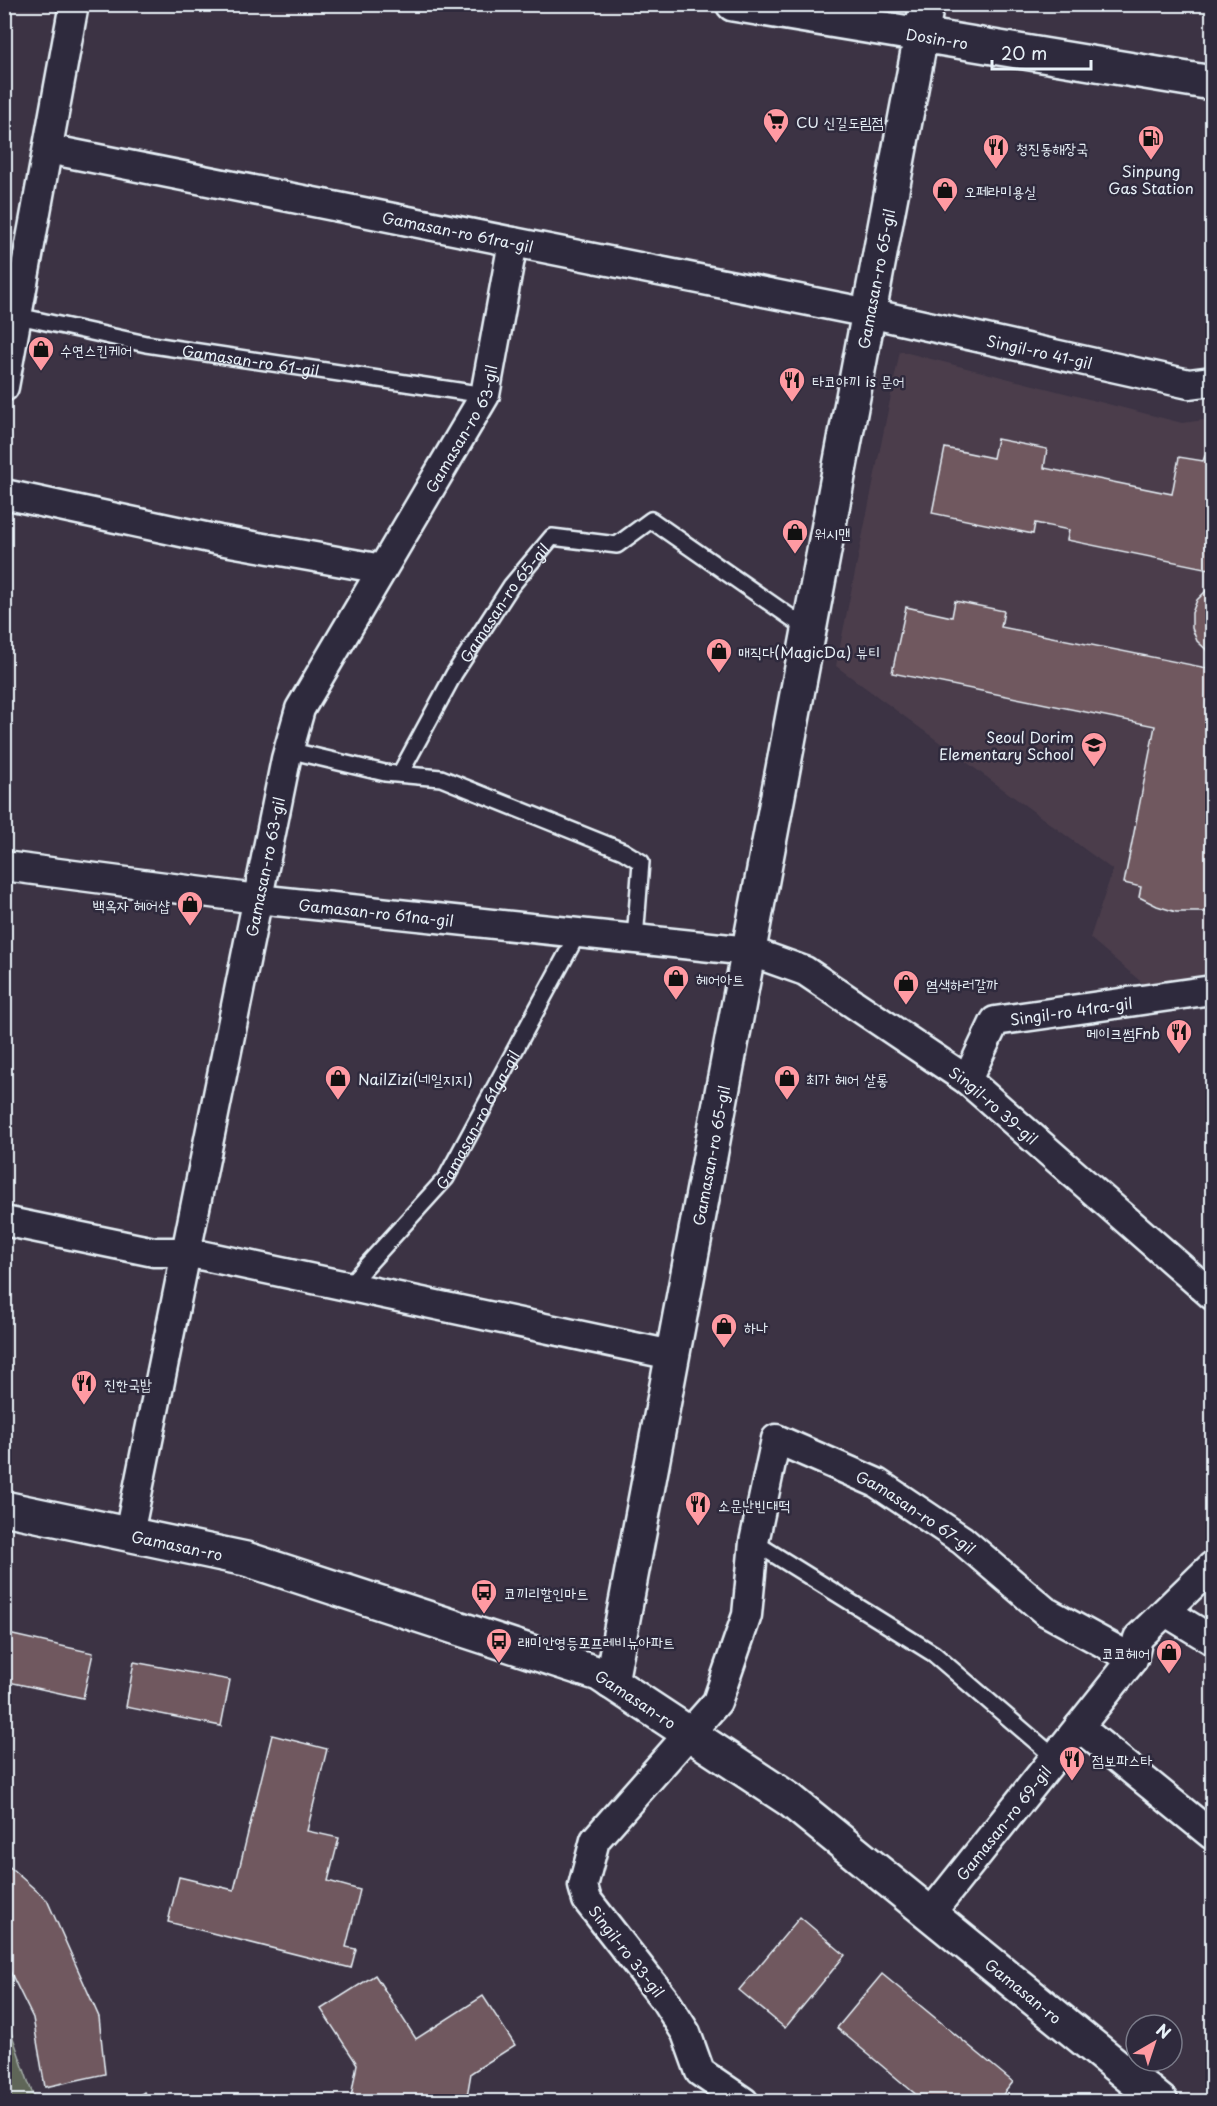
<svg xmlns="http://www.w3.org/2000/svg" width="1217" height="2106" font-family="'Playpen Sans','Poor Story',sans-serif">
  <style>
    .built { fill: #4b3e4c }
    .green { fill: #5e6659; stroke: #a3aca8; stroke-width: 1.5 }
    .building { fill: #6f585e; stroke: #e8f1f8; stroke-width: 1.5 }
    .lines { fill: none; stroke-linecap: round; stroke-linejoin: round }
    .service-casing { stroke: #e8f1f8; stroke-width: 20 }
    .minor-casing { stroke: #e8f1f8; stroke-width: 33 }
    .tertiary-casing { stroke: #e8f1f8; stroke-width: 38 }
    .secondary-casing { stroke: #e8f1f8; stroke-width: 38 }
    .service { stroke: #2f2a3d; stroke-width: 15 }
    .minor { stroke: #2f2a3d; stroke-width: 28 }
    .tertiary { stroke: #2f2a3d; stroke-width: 33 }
    .secondary { stroke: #2f2a3d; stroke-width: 33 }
    .labels { text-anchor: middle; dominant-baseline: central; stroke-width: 5; stroke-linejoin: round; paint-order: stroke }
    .street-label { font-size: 15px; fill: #e8f1f8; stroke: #2f2a3d }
    .poi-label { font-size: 15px; fill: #e8f1f8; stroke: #2f2a3d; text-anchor: start }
  </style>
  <rect width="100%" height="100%" fill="#3c3344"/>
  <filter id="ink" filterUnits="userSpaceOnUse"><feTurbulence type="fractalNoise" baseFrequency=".0167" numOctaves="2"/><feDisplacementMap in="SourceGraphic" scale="12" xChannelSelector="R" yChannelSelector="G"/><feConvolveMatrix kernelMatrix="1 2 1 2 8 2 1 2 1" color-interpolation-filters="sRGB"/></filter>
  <g filter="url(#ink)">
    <path class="built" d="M 900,351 L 1182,423 L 1212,419 L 1212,984 L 1153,992 L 1090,938 L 1113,870 L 836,666 Z"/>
    <path class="green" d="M 5,2015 L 35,2101 L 5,2101 Z"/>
    <g class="building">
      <path d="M 997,439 L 1047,449 L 1044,468 L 1172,494 L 1179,457 L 1203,461 L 1205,456 L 1212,458 L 1212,559 L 1209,569 L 1067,540 L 1069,530 L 1035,523 L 1033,534 L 932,513 L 945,448 L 993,458 Z"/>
      <path d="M 1212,585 L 1212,655 L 1197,641 L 1192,628 L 1192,613 L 1197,600 Z"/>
      <path d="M 955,601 L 1004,611 L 1001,627 L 1212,669 L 1212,912 L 1176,912 L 1157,906 L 1139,897 L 1141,887 L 1124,883 L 1155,726 L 892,673 L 906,607 L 952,617 Z"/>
      <path d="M 4,1633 L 93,1653 L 83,1698 L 4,1681 Z"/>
      <path d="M 134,1662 L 230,1680 L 221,1726 L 126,1707 Z"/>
      <path d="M 272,1735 L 327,1749 L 307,1831 L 339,1838 L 328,1881 L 360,1890 L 346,1947 L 356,1949 L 351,1968 L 168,1922 L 179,1877 L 234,1890 Z"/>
      <path d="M 4,1862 L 47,1900 L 99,2017 L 105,2074 L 45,2087 L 33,2018 L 4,1959 Z"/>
      <path d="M 800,1917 L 845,1955 L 785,2028 L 739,1990 Z"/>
      <path d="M 882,1974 L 1013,2082 L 997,2102 L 925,2102 L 837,2028 Z"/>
      <path d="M 375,1975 L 416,2039 L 483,1996 L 515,2045 L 471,2073 L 466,2102 L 350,2102 L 357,2064 L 321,2009 Z"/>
      <path d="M 144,2092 L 150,2102 L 129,2102 Z"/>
    </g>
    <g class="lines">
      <g class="service-casing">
        <g id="service">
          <path id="s1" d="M 18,316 L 146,344 L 485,395"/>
          <path d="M 288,750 L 385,773 L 441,778 L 623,851 L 641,862 L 635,939"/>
          <path id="s2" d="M 400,774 L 454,674 L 511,586 L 552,537 L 617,545 L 651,520 L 809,630"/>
          <path id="s3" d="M 348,1286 L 446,1178 L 578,933"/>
          <path d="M 754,1542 L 934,1654 L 1054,1757"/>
        </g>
      </g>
      <g class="minor-casing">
        <g id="minor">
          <path id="s4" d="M 48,149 L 869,313 L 1189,384 L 1212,381"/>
          <path d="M 4,387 L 74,4"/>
          <path d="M 4,494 L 219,540 L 382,569"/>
          <path id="s5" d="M 4,866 L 257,899 L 749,951 L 805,971 L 967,1080 L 1212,1295"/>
          <path id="s6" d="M 967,1080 L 995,1021 L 1212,990"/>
          <path d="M 4,1221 L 154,1252 L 186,1252 L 672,1355"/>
          <path id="s7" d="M 129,1534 L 286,759 L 300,709 L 485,395 L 513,242"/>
          <path d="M 1166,1612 L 1212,1640"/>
          <path d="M 1079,1727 L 1212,1835"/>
          <path id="s8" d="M 930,1914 L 1133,1659 L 1138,1638 L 1212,1566"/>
          <path id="s9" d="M 744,2102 L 700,2072 L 686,2033 L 665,2000 L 587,1900 L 583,1886 L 595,1840 L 717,1702 L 747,1615 L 754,1542 L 776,1439 L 877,1483 L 962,1540 L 1045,1611 L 1133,1659"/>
        </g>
      </g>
      <g class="tertiary-casing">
        <g id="tertiary">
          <path id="s10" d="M 611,1682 L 927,4"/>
        </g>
      </g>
      <g class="secondary-casing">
        <g id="secondary">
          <path id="s11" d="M 733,4 L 1212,83"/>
          <path id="s12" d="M 4,1508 L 246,1559 L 599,1674 L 790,1800 L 1161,2102"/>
        </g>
      </g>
      <use href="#service" class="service"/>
      <use href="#minor" class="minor"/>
      <use href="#tertiary" class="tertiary"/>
      <use href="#secondary" class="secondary"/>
    </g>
  </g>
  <defs>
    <g id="supermarket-pin" transform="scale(1.35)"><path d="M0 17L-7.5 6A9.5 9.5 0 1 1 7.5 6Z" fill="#ff9aa2" stroke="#2f2a3d"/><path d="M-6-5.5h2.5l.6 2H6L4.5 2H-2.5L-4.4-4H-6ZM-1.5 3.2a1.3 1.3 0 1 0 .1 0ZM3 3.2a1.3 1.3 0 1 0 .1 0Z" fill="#111"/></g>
    <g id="fuel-pin" transform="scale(1.35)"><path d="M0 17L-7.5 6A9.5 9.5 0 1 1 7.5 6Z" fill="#ff9aa2" stroke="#2f2a3d"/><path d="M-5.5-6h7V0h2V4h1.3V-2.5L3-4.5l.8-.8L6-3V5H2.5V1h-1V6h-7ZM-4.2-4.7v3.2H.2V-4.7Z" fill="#111"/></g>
    <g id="restaurant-pin" transform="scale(1.35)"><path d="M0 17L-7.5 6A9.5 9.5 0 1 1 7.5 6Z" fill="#ff9aa2" stroke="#2f2a3d"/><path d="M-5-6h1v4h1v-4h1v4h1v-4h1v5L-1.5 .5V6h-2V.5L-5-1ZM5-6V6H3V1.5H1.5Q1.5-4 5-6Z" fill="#111"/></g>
    <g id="shop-pin" transform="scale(1.35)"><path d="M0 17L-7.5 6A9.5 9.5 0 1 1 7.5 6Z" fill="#ff9aa2" stroke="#2f2a3d"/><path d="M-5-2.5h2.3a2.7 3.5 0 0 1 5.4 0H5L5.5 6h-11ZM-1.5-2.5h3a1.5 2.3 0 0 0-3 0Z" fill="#111"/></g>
    <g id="school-pin" transform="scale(1.35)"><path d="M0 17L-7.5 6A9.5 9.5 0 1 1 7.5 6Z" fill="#ff9aa2" stroke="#2f2a3d"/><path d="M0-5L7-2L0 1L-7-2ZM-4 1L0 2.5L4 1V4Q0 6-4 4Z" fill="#111"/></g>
    <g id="bus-pin" transform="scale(1.35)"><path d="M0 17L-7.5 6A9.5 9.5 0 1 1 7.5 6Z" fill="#ff9aa2" stroke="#2f2a3d"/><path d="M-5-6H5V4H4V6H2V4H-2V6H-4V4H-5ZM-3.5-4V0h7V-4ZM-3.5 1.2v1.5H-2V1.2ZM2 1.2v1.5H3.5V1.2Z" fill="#111"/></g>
  </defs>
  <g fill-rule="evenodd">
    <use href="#supermarket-pin" x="776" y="121"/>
    <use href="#fuel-pin" x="1151" y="138"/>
    <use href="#restaurant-pin" x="996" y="147"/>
    <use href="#shop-pin" x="945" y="190"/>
    <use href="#shop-pin" x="41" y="349"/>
    <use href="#restaurant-pin" x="792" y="380"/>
    <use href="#shop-pin" x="795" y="532"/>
    <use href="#shop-pin" x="719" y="651"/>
    <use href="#school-pin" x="1094" y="745"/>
    <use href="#shop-pin" x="190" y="904"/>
    <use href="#shop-pin" x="676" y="978"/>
    <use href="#shop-pin" x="906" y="983"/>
    <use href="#restaurant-pin" x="1179" y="1032"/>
    <use href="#shop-pin" x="338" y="1078"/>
    <use href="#shop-pin" x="787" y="1078"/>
    <use href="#shop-pin" x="724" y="1326"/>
    <use href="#restaurant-pin" x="84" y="1383"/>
    <use href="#restaurant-pin" x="698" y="1504"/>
    <use href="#bus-pin" x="484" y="1592"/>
    <use href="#bus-pin" x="499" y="1641"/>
    <use href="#shop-pin" x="1169" y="1652"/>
    <use href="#restaurant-pin" x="1072" y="1759"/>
  </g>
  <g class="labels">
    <g class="street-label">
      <text stroke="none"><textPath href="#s11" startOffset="207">Dosin-ro</textPath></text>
      <text stroke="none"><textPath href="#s4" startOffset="418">Gamasan-ro 61ra-gil</textPath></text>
      <text stroke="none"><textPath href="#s10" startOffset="1428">Gamasan-ro 65-gil</textPath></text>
      <text stroke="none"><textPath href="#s4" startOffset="1012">Singil-ro 41-gil</textPath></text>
      <text stroke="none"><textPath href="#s1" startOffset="237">Gamasan-ro 61-gil</textPath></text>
      <text stroke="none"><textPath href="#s7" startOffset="1167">Gamasan-ro 63-gil</textPath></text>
      <text stroke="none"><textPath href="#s2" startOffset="201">Gamasan-ro 65-gil</textPath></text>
      <text stroke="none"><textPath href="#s7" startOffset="681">Gamasan-ro 63-gil</textPath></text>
      <text stroke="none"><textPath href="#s5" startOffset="375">Gamasan-ro 61na-gil</textPath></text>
      <text stroke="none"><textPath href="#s6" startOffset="142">Singil-ro 41ra-gil</textPath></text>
      <text stroke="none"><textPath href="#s5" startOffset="1041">Singil-ro 39-gil</textPath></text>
      <text stroke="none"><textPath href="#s3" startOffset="212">Gamasan-ro 61ga-gil</textPath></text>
      <text stroke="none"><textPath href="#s10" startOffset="536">Gamasan-ro 65-gil</textPath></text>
      <text stroke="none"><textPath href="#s9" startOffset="936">Gamasan-ro 67-gil</textPath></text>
      <text stroke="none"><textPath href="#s12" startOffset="177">Gamasan-ro</textPath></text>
      <text stroke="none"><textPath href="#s12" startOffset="663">Gamasan-ro</textPath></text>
      <text stroke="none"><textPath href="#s8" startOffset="117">Gamasan-ro 69-gil</textPath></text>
      <text transform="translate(627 1951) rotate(52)">Singil-ro 33-gil</text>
      <text stroke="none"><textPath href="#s12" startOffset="1149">Gamasan-ro</textPath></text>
    </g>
    <g class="poi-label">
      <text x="796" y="121">CU 신길도림점</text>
      <text x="1016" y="147">청진동해장국</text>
      <text x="1151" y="170" text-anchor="middle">Sinpung<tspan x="1151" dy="17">Gas Station</tspan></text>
      <text x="964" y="190">오페라미용실</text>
      <text x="60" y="349">수연스킨케어</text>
      <text x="812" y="380">타코야끼 is 문어</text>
      <text x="814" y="532">워시맨</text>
      <text x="738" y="651">매직다(MagicDa) 뷰티</text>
      <text x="1074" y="736" text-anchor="end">Seoul Dorim<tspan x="1074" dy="17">Elementary School</tspan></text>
      <text x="170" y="904" text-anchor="end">백옥자 헤어샵</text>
      <text x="696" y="978">헤어아트</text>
      <text x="926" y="983">염색하러갈까</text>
      <text x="1160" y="1032" text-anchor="end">메이크썸Fnb</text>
      <text x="358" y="1078">NailZizi(네일지지)</text>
      <text x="806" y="1078">최가 헤어 살롱</text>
      <text x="744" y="1326">하나</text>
      <text x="104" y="1383">진한국밥</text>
      <text x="718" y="1504">소문난빈대떡</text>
      <text x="504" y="1592">코끼리할인마트</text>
      <text x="518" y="1641">래미안영등포프레비뉴아파트</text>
      <text x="1150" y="1652" text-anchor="end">코코헤어</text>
      <text x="1092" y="1759">점보파스타</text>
    </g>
  </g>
  <rect width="1217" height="2106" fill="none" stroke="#2f2a3d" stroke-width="24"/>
  <rect x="12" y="12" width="1193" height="2082" fill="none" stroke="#e8f1f8" stroke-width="2" filter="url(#ink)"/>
  <g transform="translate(1154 2043) rotate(39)"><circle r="28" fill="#2f2a3d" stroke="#797a88" stroke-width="1.5"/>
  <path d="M0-4.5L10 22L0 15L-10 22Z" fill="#ff9aa2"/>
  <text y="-9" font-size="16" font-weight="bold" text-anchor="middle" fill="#e8f1f8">N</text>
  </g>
  <path d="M992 60v9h99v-9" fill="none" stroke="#e8f1f8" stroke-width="3"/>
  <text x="1001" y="60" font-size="18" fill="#e8f1f8" stroke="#2f2a3d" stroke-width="4.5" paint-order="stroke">20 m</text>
</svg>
